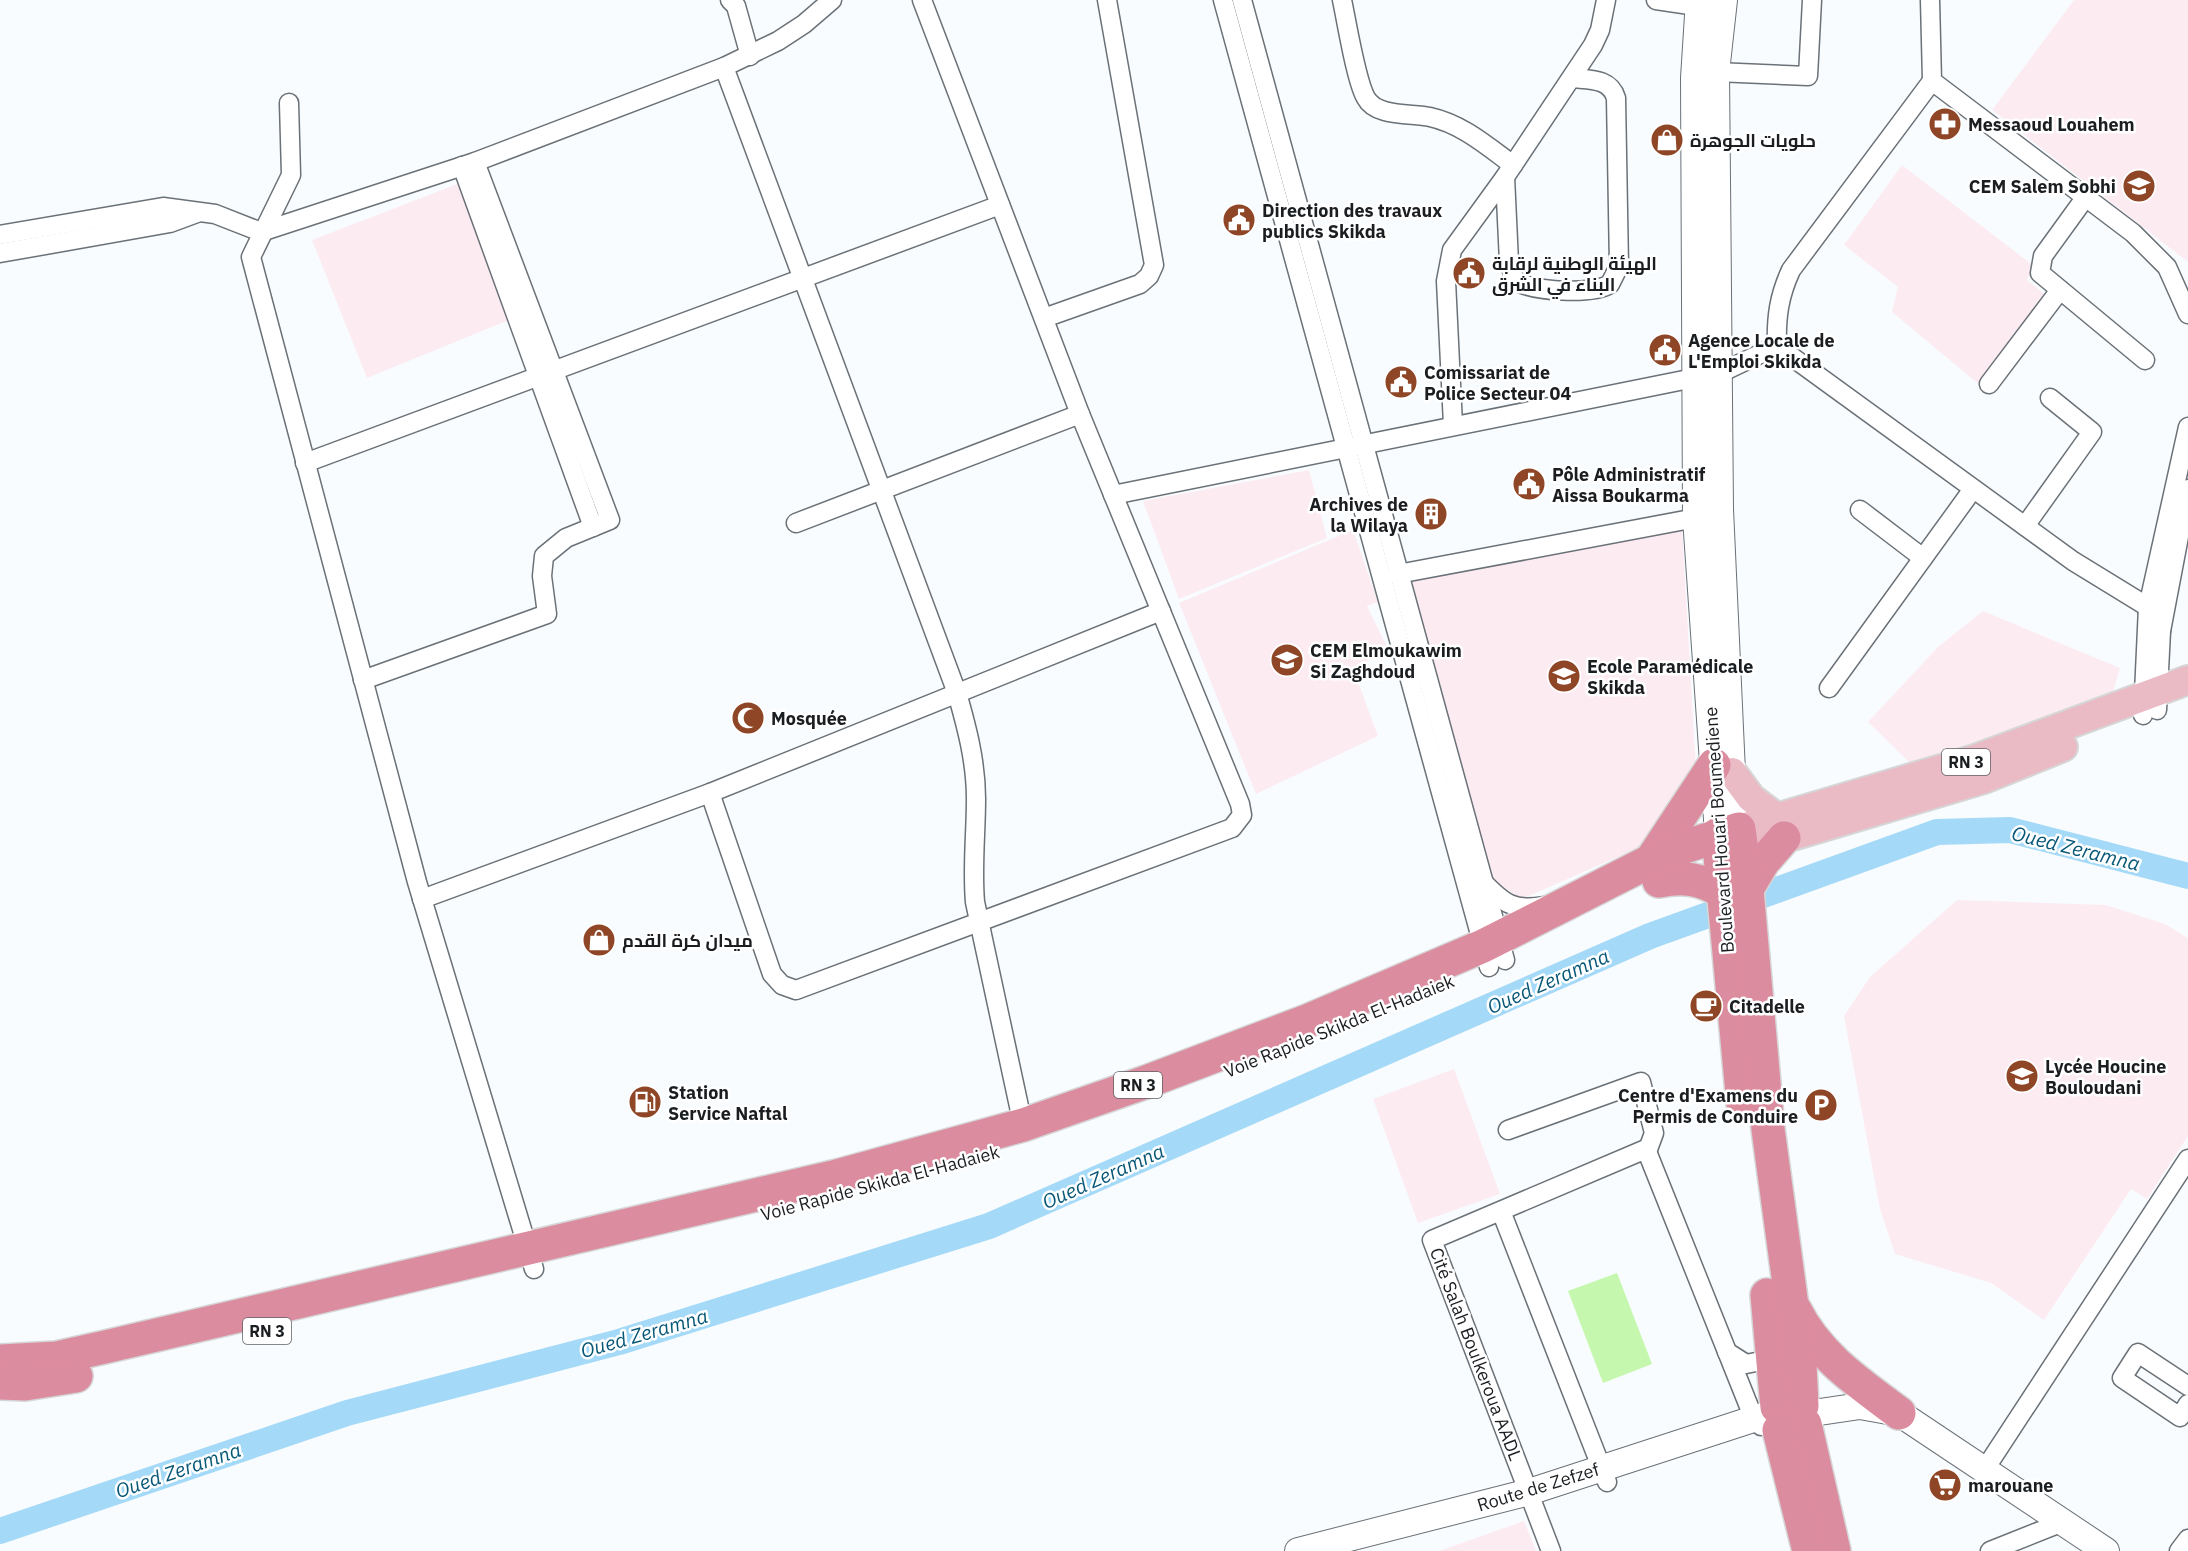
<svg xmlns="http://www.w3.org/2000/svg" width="2188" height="1551" font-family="'IBM Plex Sans',Cairo,sans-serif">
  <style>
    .education { fill: #fcecf1 }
    .garden { fill: #c5f7af }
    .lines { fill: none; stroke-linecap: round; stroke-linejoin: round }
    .river { stroke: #a4d9f7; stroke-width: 26 }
    .street-casing { stroke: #6a7177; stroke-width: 21 }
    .secondary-casing { stroke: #6a7177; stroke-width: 28 }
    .primary-casing { stroke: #d6d6d7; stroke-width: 32 }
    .highway-casing { stroke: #d6d6d7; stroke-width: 36 }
    .street { stroke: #fff; stroke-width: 18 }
    .secondary { stroke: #fff; stroke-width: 26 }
    .primary { stroke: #eabac5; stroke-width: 28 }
    .highway { stroke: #dc8c9f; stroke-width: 33 }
    .labels { text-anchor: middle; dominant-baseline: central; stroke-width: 5; stroke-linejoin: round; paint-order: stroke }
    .shield { fill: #fff; stroke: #5f6264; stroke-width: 1.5 }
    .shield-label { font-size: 16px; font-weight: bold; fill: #1b1e21 }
    .poi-label { font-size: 18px; font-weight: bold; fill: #1b1e21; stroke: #fff; text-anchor: start }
    .street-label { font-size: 18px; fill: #1b1e21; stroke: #fff }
    .water-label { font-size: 20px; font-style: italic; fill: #075777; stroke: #fff }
  </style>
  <rect width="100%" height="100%" fill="#f8fcff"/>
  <g class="education">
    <path d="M 2074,0 L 2188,0 L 2188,262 L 1992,110 Z"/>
    <path d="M 1902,165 L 2034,266 L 2027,280 L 2047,296 L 1981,386 L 1892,312 L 1898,287 L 1844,245 Z"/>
    <path d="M 460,183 L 509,320 L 367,378 L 312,240 Z"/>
    <path d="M 1309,470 L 1327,538 L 1179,599 L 1143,501 Z"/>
    <path d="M 1682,527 L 1696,770 L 1659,839 L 1522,899 L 1491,879 L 1412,582 Z"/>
    <path d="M 1353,530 L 1378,602 L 1367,606 L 1389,651 L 1353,668 L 1378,736 L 1256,794 L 1179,603 Z"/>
    <path d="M 1983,611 L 2120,668 L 2113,692 L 1976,748 L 1915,768 L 1868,722 L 1938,647 Z"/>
    <path d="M 1957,900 L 2106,905 L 2165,924 L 2188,938 L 2188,1136 L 2147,1199 L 2131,1189 L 2044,1320 L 1991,1283 L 1895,1254 L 1880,1209 L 1844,1016 L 1870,977 Z"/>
    <path d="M 1454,1069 L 1500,1194 L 1418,1223 L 1373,1099 Z"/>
    <path d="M 1524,1521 L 1536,1551 L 1439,1551 Z"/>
  </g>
  <path class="garden" d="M 1617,1273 L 1652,1364 L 1603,1383 L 1568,1291 Z"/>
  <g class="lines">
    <path class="river" d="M 0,1531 L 347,1413 L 619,1342 L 989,1226 L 1650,936 L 1937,832 L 2010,830 L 2188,876"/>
    <g class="street-casing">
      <g id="street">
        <path d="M 730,0 L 736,6 L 750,56"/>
        <path d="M 1223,0 L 1489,967"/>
        <path d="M 1242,0 L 1505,960"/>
        <path d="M 1342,0 C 1347,23 1356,81 1366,98 C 1376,117 1411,113 1430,117 C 1462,124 1487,146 1513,165"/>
        <path d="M 1656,0 L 1710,8"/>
        <path d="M 1930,0 L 1932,81 L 2133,233 L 2167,267 L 2188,314"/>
        <path d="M 724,67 L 957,693 C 967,728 976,762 976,799 C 976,834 972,867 975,902 L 1023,1125"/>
        <path d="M 1716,72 L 1808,76 L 1812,0"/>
        <path d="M 289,103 L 291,175 L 251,257 L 417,882 L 534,1269"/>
        <path d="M 462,166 L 593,527"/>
        <path d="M 1505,177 L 1509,262 L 1515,280 C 1531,292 1593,295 1610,284 L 1619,266 L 1616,98 C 1610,78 1590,80 1572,78"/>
        <path d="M 2085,198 L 2043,256 L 2040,273 L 2145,360"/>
        <path d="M 0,235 L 163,207 L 215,214 L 261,232 L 475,162 L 724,67 L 778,41 L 804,24 L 832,0"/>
        <path d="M 0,253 L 170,223 L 197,213"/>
        <path d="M 1044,318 L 1140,284 L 1149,276 L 1154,265 L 1107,0"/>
        <path d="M 1777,346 C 1776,317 1779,296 1791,270 L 1932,81"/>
        <path d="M 1720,373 L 1777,346 L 2073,561 L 2148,607 L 2164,608"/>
        <path d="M 1989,384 L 2060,290"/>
        <path d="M 1453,425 L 1446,281 L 1452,250 L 1505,177 L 1593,45 L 1600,30 L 1606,0"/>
        <path d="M 305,463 L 1000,205"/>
        <path d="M 1113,495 L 1694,378"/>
        <path d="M 1860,510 L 1923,558"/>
        <path d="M 796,523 L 1080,414"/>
        <path d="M 2025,526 L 2092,432 L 2050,398"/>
        <path d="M 1398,574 L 1696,518"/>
        <path d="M 2156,622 L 2161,631 L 2157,710"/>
        <path d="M 2161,631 L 2188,489"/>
        <path d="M 363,680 L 547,614 L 542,576 L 544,556 L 566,538 L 610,520 L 475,162"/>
        <path d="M 1829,688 L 1973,489"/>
        <path d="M 2143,715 L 2148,607 L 2188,427"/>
        <path d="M 710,793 L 772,974 L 782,985 L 796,990 L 1232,828 L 1242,815 L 1240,804 L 1080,414 L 922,0"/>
        <path d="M 1483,882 C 1504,904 1514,911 1544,906"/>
        <path d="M 422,899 L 710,793 L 1161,611"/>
        <path d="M 1508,1130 L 1641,1082 L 1654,1133 L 1647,1152"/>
        <path d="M 1501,1211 L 1607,1482"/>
        <path d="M 1727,1352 L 1746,1364 L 1761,1361 L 1772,1347"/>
        <path d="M 2188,1386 L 2138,1353 L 2122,1378 L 2180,1417 L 2188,1404"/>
        <path d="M 1985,1469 L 2188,1159"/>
        <path d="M 1551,1551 L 1432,1240 L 1646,1149 L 1754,1419 L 1761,1426"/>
        <path d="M 1990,1551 L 2063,1522"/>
        <path d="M 2179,1551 L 2188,1539"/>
      </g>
    </g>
    <g class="secondary-casing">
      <g id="secondary">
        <path d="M 1699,0 L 1694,78 L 1696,518 L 1718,834"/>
        <path d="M 1724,0 L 1716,72 L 1720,509 L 1732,772 L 1739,829"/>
        <path d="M 1806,1414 L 1860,1406 L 1899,1413 L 2106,1551"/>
        <path d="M 1298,1551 L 1529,1492 L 1775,1412"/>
      </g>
    </g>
    <g class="primary-casing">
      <g id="primary">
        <path d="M 1732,772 L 1751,798 L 1777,818"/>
        <path d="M 1739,829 L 1975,759 L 2188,680"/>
        <path d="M 1762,845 L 1984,779 L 2063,747"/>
      </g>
    </g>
    <g class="highway-casing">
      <g id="highway">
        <path d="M 1718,834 L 1743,1104"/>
        <path d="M 1652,859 L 1714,765"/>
        <path d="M 1659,881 C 1684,876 1701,879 1723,892"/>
        <path d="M 1747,889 L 1763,862 L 1784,838"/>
        <path d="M 1767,1295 L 1777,1407"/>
        <path d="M 1795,1310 C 1818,1356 1859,1383 1899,1413"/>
        <path d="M 0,1361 L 56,1358 L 105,1347 L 837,1176 L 1023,1125 L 1146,1082 L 1307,1021 L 1483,946 L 1666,853 L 1739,829 L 1747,889 L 1768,1129 L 1800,1365 L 1802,1406"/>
        <path d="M 0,1383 L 25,1384 L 76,1376"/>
        <path d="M 1805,1424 L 1834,1551"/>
        <path d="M 1779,1430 L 1809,1551"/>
      </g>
    </g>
    <use href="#street" class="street"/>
    <use href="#secondary" class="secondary"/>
    <use href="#primary" class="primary"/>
    <use href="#highway" class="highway"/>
  </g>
  <defs>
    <g id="pharmacy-disc" transform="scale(1.725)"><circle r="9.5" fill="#8e4626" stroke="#fff"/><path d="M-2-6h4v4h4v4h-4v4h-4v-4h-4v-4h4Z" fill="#fff"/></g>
    <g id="shop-disc" transform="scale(1.725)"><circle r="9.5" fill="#8e4626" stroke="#fff"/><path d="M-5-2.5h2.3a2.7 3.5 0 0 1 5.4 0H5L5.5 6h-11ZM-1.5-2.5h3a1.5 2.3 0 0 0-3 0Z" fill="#fff"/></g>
    <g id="school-disc" transform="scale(1.725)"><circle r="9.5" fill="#8e4626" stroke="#fff"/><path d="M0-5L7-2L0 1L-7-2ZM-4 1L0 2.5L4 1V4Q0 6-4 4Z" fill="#fff"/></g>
    <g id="civic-disc" transform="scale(1.725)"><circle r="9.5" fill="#8e4626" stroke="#fff"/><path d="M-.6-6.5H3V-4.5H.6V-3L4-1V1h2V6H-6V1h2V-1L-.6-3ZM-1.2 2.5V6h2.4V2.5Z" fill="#fff"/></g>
    <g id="building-disc" transform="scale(1.725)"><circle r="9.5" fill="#8e4626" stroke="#fff"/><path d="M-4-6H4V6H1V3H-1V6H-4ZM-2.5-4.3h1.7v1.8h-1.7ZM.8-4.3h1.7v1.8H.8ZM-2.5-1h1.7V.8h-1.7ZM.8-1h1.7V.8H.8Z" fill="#fff"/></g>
    <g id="university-disc" transform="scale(1.725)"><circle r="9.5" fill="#8e4626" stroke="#fff"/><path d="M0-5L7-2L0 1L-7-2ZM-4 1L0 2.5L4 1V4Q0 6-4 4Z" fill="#fff"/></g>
    <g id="mosque-disc" transform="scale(1.725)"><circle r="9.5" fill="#8e4626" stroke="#fff"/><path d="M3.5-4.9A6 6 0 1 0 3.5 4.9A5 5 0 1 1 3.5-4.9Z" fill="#fff"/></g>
    <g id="cafe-disc" transform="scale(1.725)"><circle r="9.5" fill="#8e4626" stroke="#fff"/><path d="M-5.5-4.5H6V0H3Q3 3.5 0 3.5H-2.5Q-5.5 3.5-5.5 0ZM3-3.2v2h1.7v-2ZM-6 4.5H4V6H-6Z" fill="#fff"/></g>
    <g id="fuel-disc" transform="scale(1.725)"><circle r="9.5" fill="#8e4626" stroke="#fff"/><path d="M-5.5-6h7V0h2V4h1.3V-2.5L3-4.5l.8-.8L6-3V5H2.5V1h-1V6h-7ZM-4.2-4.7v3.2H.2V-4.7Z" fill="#fff"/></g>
    <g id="parking-disc" transform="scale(1.725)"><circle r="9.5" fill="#8e4626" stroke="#fff"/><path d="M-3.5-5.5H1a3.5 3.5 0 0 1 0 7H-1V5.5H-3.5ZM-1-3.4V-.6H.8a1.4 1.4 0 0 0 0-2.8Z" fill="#fff"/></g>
    <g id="supermarket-disc" transform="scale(1.725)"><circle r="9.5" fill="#8e4626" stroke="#fff"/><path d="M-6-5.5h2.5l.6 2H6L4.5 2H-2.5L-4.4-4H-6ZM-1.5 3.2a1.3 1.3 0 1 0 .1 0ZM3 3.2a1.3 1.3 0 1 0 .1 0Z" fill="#fff"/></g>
  </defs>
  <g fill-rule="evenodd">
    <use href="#pharmacy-disc" x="1945" y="124"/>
    <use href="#shop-disc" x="1667" y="140"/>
    <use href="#school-disc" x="2139" y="186"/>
    <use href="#civic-disc" x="1239" y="220"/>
    <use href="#civic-disc" x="1469" y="273"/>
    <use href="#civic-disc" x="1665" y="350"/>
    <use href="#civic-disc" x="1401" y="382"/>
    <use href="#civic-disc" x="1529" y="484"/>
    <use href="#building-disc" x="1431" y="514"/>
    <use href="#school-disc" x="1287" y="660"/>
    <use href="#university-disc" x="1564" y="676"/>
    <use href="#mosque-disc" x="748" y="718"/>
    <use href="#shop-disc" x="599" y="940"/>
    <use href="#cafe-disc" x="1706" y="1006"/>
    <use href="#school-disc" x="2022" y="1076"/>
    <use href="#fuel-disc" x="645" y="1102"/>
    <use href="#parking-disc" x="1821" y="1105"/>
    <use href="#supermarket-disc" x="1945" y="1485"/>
  </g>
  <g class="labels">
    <g class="shield">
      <rect x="1942" y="749" width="48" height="26" rx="4.5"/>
      <rect x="1114" y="1072" width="48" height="26" rx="4.5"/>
      <rect x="243" y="1318" width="48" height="26" rx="4.5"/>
    </g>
    <g class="shield-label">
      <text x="1966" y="762">RN 3</text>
      <text x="1138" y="1085">RN 3</text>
      <text x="267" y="1331">RN 3</text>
    </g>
    <g class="poi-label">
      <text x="1968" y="124">Messaoud Louahem</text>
      <text x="1690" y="140">حلويات الجوهرة</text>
      <text x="2116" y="186" text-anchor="end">CEM Salem Sobhi</text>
      <text x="1262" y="210">Direction des travaux<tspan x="1262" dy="21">publics Skikda</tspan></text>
      <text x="1492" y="263">الهيئة الوطنية لرقابة<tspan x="1492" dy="21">البناء في الشرق</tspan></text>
      <text x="1688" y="340">Agence Locale de<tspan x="1688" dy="21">L'Emploi Skikda</tspan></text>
      <text x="1424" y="372">Comissariat de<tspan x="1424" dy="21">Police Secteur 04</tspan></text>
      <text x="1552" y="474">Pôle Administratif<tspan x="1552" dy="21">Aissa Boukarma</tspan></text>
      <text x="1408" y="504" text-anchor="end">Archives de<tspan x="1408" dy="21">la Wilaya</tspan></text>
      <text x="1310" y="650">CEM Elmoukawim<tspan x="1310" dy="21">Si Zaghdoud</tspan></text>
      <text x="1587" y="666">Ecole Paramédicale<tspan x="1587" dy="21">Skikda</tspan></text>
      <text x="771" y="718">Mosquée</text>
      <text x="622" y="940">ميدان كرة القدم</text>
      <text x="1729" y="1006">Citadelle</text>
      <text x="2045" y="1066">Lycée Houcine<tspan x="2045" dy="21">Bouloudani</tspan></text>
      <text x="668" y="1092">Station<tspan x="668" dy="21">Service Naftal</tspan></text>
      <text x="1798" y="1095" text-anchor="end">Centre d'Examens du<tspan x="1798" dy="21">Permis de Conduire</tspan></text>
      <text x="1968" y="1485">marouane</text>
    </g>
    <g class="street-label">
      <text transform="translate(1719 830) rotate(-94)">Boulevard Houari Boumediene</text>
      <text transform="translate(1339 1026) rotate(-22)">Voie Rapide Skikda El-Hadaiek</text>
      <text transform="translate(880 1183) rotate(-15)">Voie Rapide Skikda El-Hadaiek</text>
      <text transform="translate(1476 1354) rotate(69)">Cité Salah Boulkeroua AADL</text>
      <text transform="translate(1538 1487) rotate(-17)">Route de Zefzef</text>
    </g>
    <g class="water-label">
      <text transform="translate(2076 848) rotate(14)">Oued Zeramna</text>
      <text transform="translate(1548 981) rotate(-24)">Oued Zeramna</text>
      <text transform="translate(1103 1176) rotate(-24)">Oued Zeramna</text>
      <text transform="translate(644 1333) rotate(-16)">Oued Zeramna</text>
      <text transform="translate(178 1470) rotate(-19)">Oued Zeramna</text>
    </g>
  </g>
</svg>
